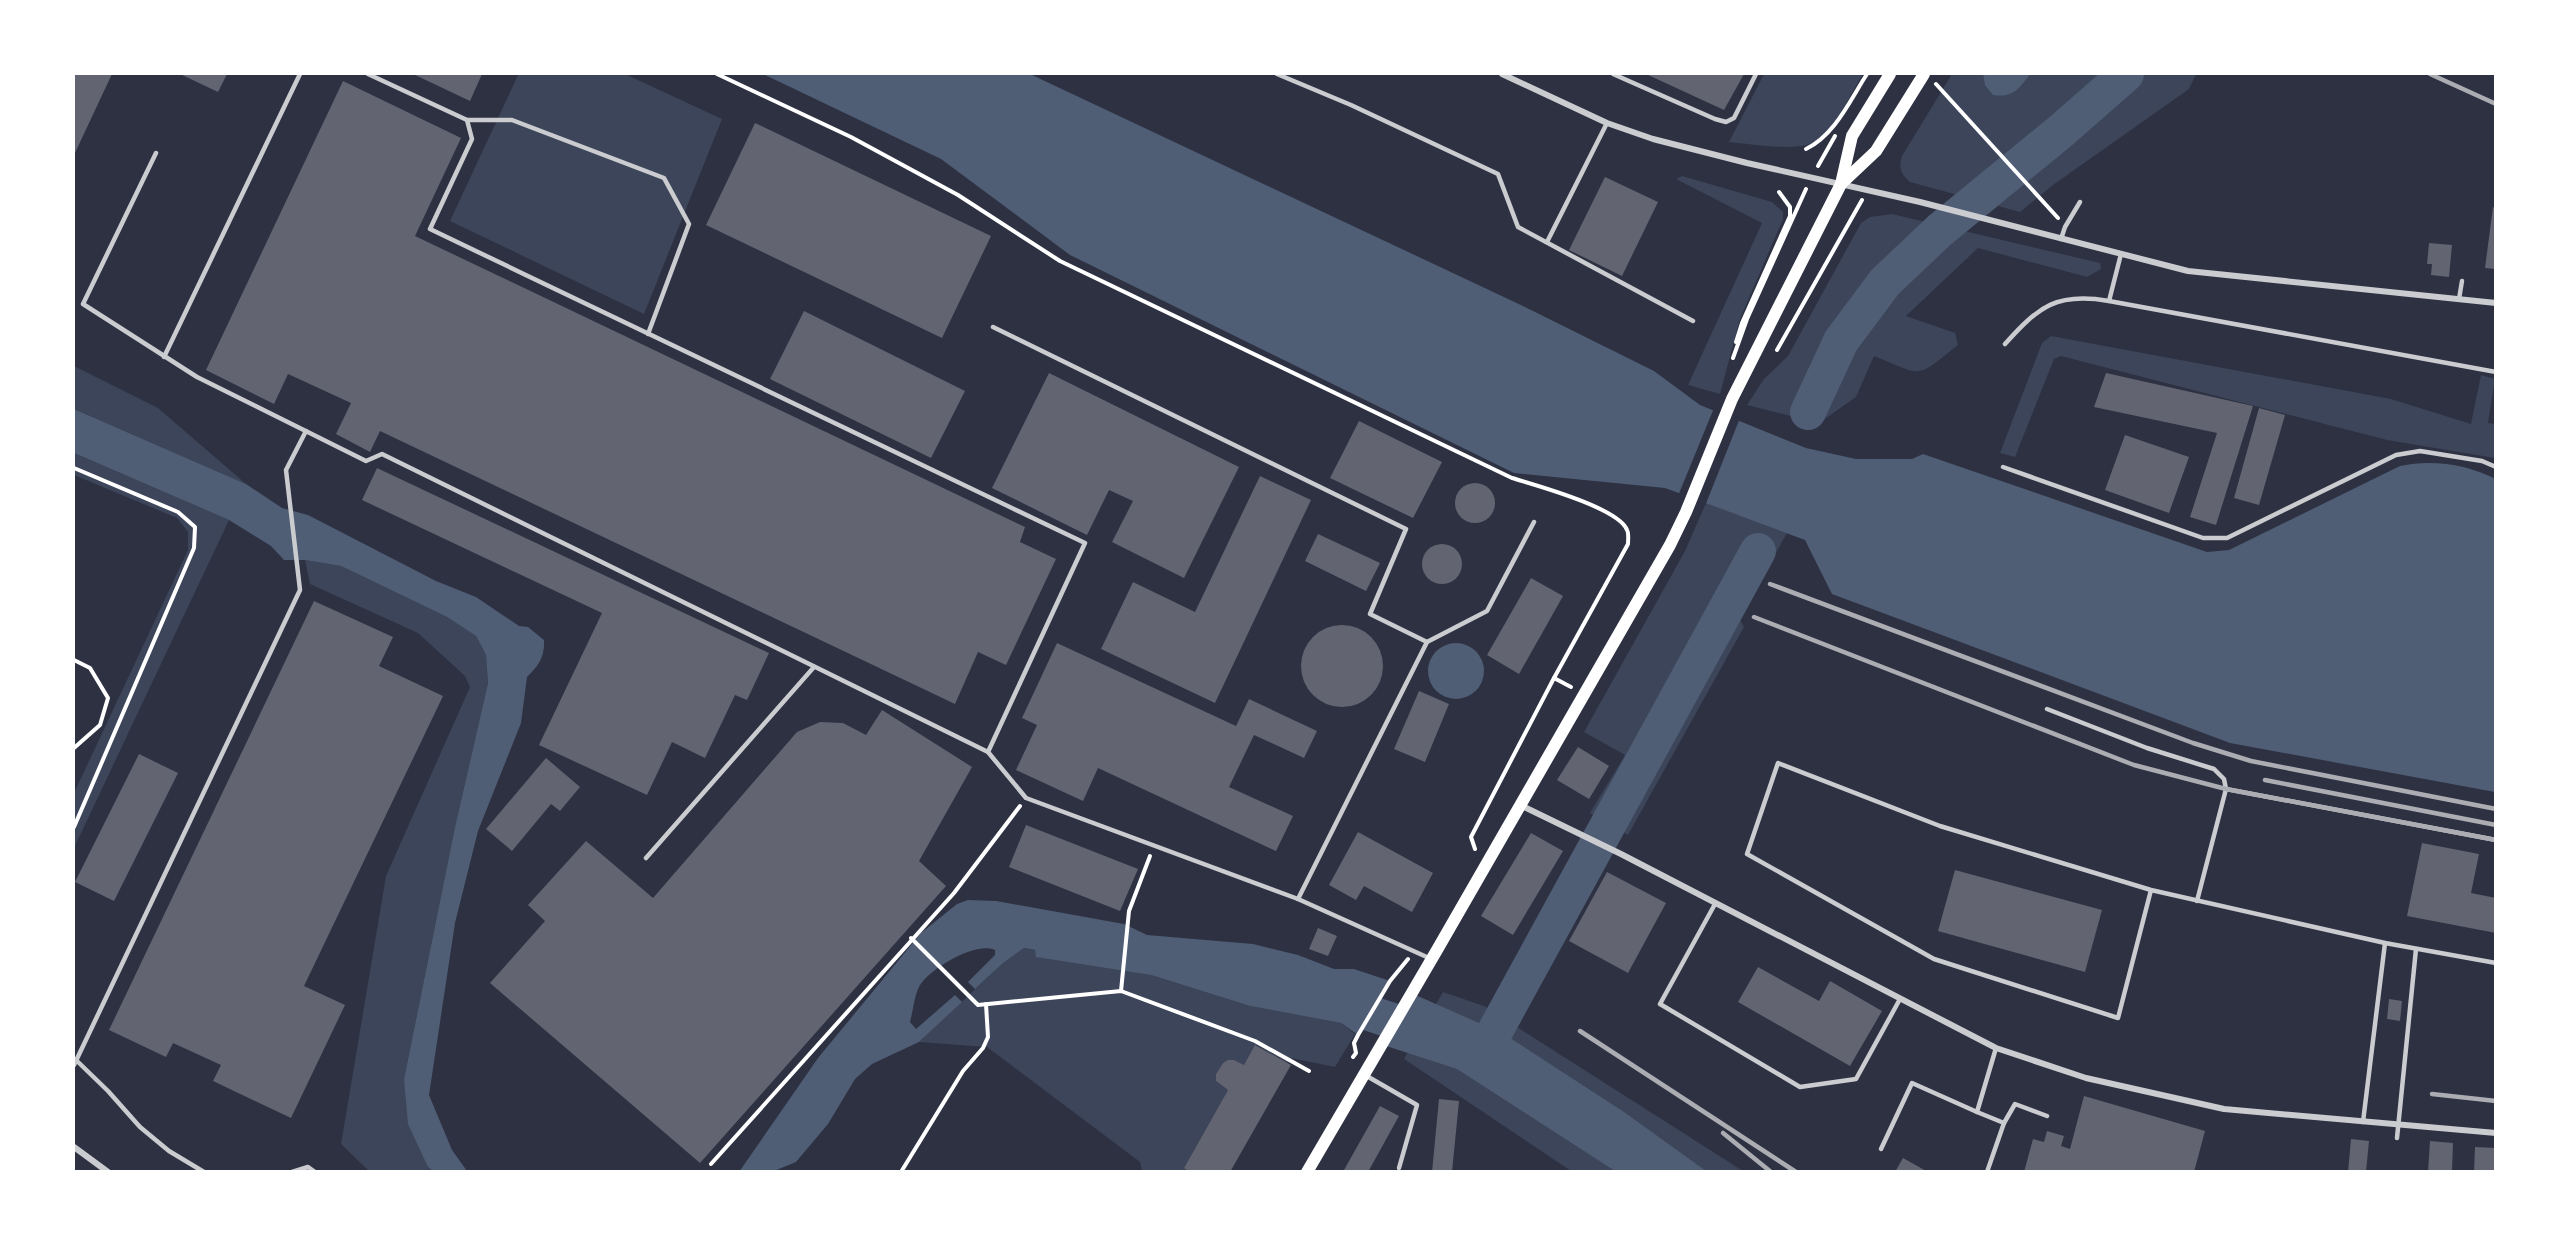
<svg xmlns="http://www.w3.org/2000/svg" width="2569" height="1245" font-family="Arial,sans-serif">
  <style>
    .green { fill: #3c4559 }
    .water { fill: #4f5d75 }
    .pier { fill: #2d3142 }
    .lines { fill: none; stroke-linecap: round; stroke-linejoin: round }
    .river { stroke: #4f5d75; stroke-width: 36 }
    .building { fill: #626471 }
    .path { stroke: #fff; stroke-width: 4 }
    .service { stroke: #caccd0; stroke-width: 4.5 }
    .minor { stroke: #caccd0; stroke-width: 6 }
    .secondary { stroke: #fff; stroke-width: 12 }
    .rail { stroke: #abadb3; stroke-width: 4.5 }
  </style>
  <rect width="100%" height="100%" fill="#2d3142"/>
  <g class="green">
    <path d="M 516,74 L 625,74 L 722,119 L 644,314 L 450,221 L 518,75 Z"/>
    <path d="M 1764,74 L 1863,74 C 1850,95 1838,123 1818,140 C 1802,153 1750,144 1729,142 Z"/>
    <path d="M 1952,74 L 2196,74 L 2189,89 L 2053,185 L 2020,212 L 1910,182 C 1901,174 1898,168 1902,156 Z"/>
    <path d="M 1682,176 L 1772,202 L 1783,212 L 1783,219 L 1740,319 L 1720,394 L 1688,385 L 1762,223 L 1676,179 Z"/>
    <path d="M 1892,214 L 2100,263 L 2101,269 L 2087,277 L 1978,248 L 1906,316 L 1955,333 L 1958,345 C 1914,380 1924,376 1874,356 L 1856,397 L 1819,423 L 1747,405 L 1764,379 L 1788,356 L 1861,223 L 1870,217 Z"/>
    <path d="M 2051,336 L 2391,399 L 2471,424 L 2481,375 L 2495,379 L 2488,423 L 2495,424 L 2495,458 L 2387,440 L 2061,356 L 2054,359 L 2015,457 L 2000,453 L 2042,343 Z"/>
    <path d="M 74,366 L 158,408 L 246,484 L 74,409 Z"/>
    <path d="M 74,453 L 229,520 L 74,848 L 74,793 L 188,550 L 188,532 L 177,518 L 74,475 Z"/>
    <path d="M 1706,503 L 1787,533 L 1739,618 L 1744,627 L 1628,835 L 1590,813 L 1625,755 L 1584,732 L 1685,551 Z"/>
    <path d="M 305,560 L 341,566 L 447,617 L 476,636 L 486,655 L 488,683 L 455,827 L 404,1079 L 428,1167 L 433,1171 L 369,1171 L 341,1144 L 386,876 L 470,687 L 465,676 L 418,633 L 310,584 Z"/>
    <path d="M 1024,948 L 1151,975 L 1250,1006 L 1341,1023 L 1355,1034 L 1335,1067 L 1291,1058 L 1287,1063 L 1256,1045 L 1244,1065 L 1234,1060 L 1223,1063 L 1216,1074 L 1216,1081 L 1228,1090 L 1184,1168 L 1190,1172 L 1142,1171 L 1140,1162 L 987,1047 L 919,1042 L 1002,964 Z"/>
    <path d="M 1443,992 L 1484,1006 L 1743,1171 L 1571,1171 L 1404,1059 Z"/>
  </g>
  <g class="water">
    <path d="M 763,74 L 1030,74 L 1523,306 L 1654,371 L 1700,405 L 1806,448 L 1856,459 L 1912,459 L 1923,454 L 2207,552 L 2229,550 L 2400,466 C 2431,459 2467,464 2496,479 L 2495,792 L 2230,743 L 1832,594 L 1805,540 L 1665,488 L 1514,473 L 1070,255 L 941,159 Z"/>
    <path d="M 1983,74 L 2030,74 C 2019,89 2013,98 1993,95 L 1985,85 Z"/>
    <path d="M 74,409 L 246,484 L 282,508 L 308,515 L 436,581 L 476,597 L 519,626 L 528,627 L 544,640 C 545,656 539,666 527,677 L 521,723 L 478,831 L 455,923 L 429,1095 L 452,1150 L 467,1171 L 433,1171 L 428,1167 L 408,1124 L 404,1079 L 455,827 L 488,683 L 486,655 L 476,636 L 447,617 L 341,566 L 305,560 L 284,560 L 271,546 L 229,520 L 74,453 Z"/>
    <circle cx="1456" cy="671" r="28"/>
    <path d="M 968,900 L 996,901 L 1124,924 L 1147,935 L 1253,944 L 1298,955 L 1334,969 L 1354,969 L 1390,981 L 1358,1035 L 1341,1023 L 1250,1006 L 1151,975 L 1036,957 L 1035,950 L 1024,948 L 1002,964 L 975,989 L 968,982 L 995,955 L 995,950 C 976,941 926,970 918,989 C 914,999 913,1011 910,1022 L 916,1029 L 955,995 L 962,1002 L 919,1042 L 872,1064 L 855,1079 L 828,1124 L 796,1162 L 774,1171 L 739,1172 L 818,1058 L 921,933 L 957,904 Z"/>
    <path d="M 1411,993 L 1504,1034 L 1624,1112 L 1706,1171 L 1615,1171 L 1457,1069 L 1380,1044 Z"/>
  </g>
  <path class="pier" d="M 1714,408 L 1740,418 L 1705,506 L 1678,496 Z"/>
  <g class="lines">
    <g class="river">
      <path d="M 1808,412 L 1841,341 L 1885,282 L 1940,230 L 2061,131 L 2126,74"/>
      <path d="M 1326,999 L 1436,1035"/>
      <path d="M 1482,1055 L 1758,551"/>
    </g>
  </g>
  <g class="building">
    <path d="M 74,74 L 112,74 L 74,155 Z"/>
    <path d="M 180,74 L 227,74 L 218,92 Z"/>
    <path d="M 413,74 L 482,74 L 470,101 Z"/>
    <path d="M 1646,74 L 1744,74 L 1724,110 Z"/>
    <path d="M 343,81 L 461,138 L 415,236 L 1025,527 L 1020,542 L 1056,559 L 1006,665 L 978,652 L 955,704 L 380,431 L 370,452 L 336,434 L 351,403 L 288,374 L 274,404 L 206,370 Z"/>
    <path d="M 755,123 L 991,236 L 942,338 L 706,225 Z"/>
    <path d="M 1605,177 L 1658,202 L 1622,276 L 1569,250 Z"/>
    <path d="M 2493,207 L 2496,208 L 2496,269 L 2485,268 Z"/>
    <path d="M 2429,243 L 2452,245 L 2449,277 L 2431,275 L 2432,264 L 2427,264 Z"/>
    <path d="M 804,311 L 965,391 L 931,458 L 770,379 Z"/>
    <path d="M 1049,373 L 1239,467 L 1184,578 L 1112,542 L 1133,501 L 1109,490 L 1087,535 L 992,488 Z"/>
    <path d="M 2106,373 L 2253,406 L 2216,525 L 2190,517 L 2217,433 L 2094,407 Z"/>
    <path d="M 2259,408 L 2285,415 L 2259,505 L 2234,498 Z"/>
    <path d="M 1359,421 L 1442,462 L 1413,518 L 1330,478 Z"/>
    <path d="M 2125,435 L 2189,457 L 2169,513 L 2105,490 Z"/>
    <path d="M 377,468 L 769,653 L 747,700 L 735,695 L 705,758 L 672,742 L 647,795 L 539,745 L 602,613 L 362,500 Z"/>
    <path d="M 1260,476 L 1311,500 L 1215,703 L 1101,649 L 1133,582 L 1195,612 Z"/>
    <circle cx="1475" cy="503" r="20"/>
    <path d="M 1318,534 L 1380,563 L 1366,591 L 1305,561 Z"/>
    <circle cx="1442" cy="564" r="20"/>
    <path d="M 1531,578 L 1563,596 L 1519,674 L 1487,655 Z"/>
    <path d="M 314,601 L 393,637 L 379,666 L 443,696 L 304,986 L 345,1005 L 291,1118 L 213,1081 L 221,1065 L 173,1043 L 166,1057 L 109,1030 Z"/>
    <circle cx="1342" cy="666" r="41"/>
    <path d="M 1057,643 L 1236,726 L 1249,699 L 1317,731 L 1304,758 L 1254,735 L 1229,787 L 1293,816 L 1276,851 L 1098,768 L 1083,801 L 1016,770 L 1037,725 L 1022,718 Z"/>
    <path d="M 1419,691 L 1449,704 L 1425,762 L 1394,749 Z"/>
    <path d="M 882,710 L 972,767 L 919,861 L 946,886 L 700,1163 L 490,983 L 545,921 L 528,905 L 586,841 L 653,898 L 797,732 L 820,722 L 843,723 L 866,735 Z"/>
    <path d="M 1578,747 L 1609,766 L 1589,799 L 1557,780 Z"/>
    <path d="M 139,754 L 178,773 L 114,901 L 75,882 Z"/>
    <path d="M 546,758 L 580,787 L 560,811 L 551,804 L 512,851 L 486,829 Z"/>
    <path d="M 1026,825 L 1138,869 L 1120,911 L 1009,867 Z"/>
    <path d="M 1358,832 L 1433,873 L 1412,912 L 1364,886 L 1356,900 L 1329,885 Z"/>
    <path d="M 1531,833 L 1563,851 L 1513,935 L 1481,916 Z"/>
    <path d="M 2422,843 L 2479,854 L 2471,893 L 2496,898 L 2496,933 L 2407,916 Z"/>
    <path d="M 1955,870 L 2102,910 L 2085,972 L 1938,931 Z"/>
    <path d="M 1607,872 L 1666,903 L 1628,973 L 1569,941 Z"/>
    <path d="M 1318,928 L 1337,936 L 1328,956 L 1309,949 Z"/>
    <path d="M 1758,967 L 1819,1001 L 1830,981 L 1882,1011 L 1850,1066 L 1738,1002 Z"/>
    <path d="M 2389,999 L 2402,1001 L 2400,1021 L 2387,1019 Z"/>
    <path d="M 1255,1045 L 1291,1065 L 1230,1172 L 1190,1172 L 1184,1168 L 1228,1090 L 1216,1081 L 1216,1074 L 1223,1063 L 1228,1060 L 1234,1060 L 1244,1065 Z"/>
    <path d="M 2084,1096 L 2205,1131 L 2194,1172 L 2024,1172 L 2033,1139 L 2044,1142 L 2047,1131 L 2064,1136 L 2061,1146 L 2070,1149 Z"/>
    <path d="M 1439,1099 L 1459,1101 L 1452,1172 L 1432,1172 Z"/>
    <path d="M 1380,1106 L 1399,1116 L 1368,1172 L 1346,1172 L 1344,1170 Z"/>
    <path d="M 2351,1139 L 2369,1141 L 2366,1172 L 2348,1172 Z"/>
    <path d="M 2430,1141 L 2453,1143 L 2452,1172 L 2428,1172 Z"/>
    <path d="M 2475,1147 L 2496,1148 L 2496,1172 L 2474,1172 Z"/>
    <path d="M 1903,1158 L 1928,1172 L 1895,1172 Z"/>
  </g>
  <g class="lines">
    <g class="path">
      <path d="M 717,74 L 851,137 L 958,195 L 1060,261 L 1512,478 C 1535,485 1619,508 1627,530 C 1629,533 1628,540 1628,544 L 1554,678 L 1471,837 L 1475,849"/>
      <path d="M 1936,84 L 2058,218"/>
      <path d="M 1806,149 C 1835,135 1850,100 1867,74"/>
      <path d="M 1818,166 L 1835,136"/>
      <path d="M 1736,342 L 1742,323 L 1790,216 L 1790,207 L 1779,192"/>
      <path d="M 1777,350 L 1862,200"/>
      <path d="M 1733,358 L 1747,319 L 1806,189"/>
      <path d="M 74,468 L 178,512 L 195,527 L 194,548 L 74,827"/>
      <path d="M 74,660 L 90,668 L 108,698 L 100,725 L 74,748"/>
      <path d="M 1554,678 L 1571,687"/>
      <path d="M 911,938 L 978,1005 L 1121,991 L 1255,1041 L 1309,1071"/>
      <path d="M 1121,991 L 1129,911 L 1150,856"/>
      <path d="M 1353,1057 L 1356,1053 L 1354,1043 L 1358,1035 L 1390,981 L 1408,959"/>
      <path d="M 711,1164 L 954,893 L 1020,806"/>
      <path d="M 901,1172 L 963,1071 L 983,1048 L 988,1037 L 986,1004"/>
    </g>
    <g class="service">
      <path d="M 368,74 L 467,120 L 512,120 L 664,178 L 689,224 L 648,334"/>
      <path d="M 1277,74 L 1351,105 L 1498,174 L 1518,227 L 1693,321"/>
      <path d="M 1613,74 L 1715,119 L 1726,122 L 1734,118 L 1756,74"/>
      <path d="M 467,120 L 472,139 L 430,229 L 1085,543 L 988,752"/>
      <path d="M 156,153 L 83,304 L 197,377 L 366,461 L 382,454 L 988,752 L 1026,798 L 1298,899 L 1429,958"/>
      <path d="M 2061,239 L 2065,227 L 2080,202"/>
      <path d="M 1547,242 L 1607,123"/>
      <path d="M 2459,299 L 2462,281"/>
      <path d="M 2109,301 L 2496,372"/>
      <path d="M 993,327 L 1406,529 L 1370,614 L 1427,642 L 1298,899"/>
      <path d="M 2005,344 C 2039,306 2057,292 2109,301 L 2121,254"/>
      <path d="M 164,357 L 300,74"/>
      <path d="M 2003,467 L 2203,538 L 2227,538 L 2396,455 L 2420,451 L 2482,461 L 2496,467"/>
      <path d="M 1427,642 L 1487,611 L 1534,522"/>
      <path d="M 2047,709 L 2147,748 L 2214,769 L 2224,779 L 2226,789 L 2197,901"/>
      <path d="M 2226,789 L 2496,840"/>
      <path d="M 646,858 L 814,667"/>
      <path d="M 2151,890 L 2118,1018 L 1934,959 L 1747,854 L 1778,763 L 1940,826 L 2151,890 L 2385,943 L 2496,963"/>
      <path d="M 1715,904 L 1660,1004 L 1800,1087 L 1856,1079 L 1900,999"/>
      <path d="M 76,1060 L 108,1091 L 140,1127 L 169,1151 L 204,1172"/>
      <path d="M 74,1065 L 300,590 L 286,470 L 306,431"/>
      <path d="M 1365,1075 L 1417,1105 L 1399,1168"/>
      <path d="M 1977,1112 L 2004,1123 L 1987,1172"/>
      <path d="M 2363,1122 L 2385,943"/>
      <path d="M 2004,1123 L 2015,1104 L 2047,1116"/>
      <path d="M 2397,1138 L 2416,949"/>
      <path d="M 1881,1149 L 1912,1083 L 1977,1112 L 1996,1048"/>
      <path d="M 292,1172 L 308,1167 L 315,1172"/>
    </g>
    <g class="minor">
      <path d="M 1502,74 L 1607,123 L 1653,139 L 1747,163 L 1920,202 L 2188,271 L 2496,303"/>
      <path d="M 1520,805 L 1621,854 L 1996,1048 L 2086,1078 L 2224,1109 L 2496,1133"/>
      <path d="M 74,1147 L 108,1172"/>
    </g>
    <g class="secondary">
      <path d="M 1841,184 L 1876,151 L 1924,74"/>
      <path d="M 1307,1172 L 1437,950 L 1670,545 L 1686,512 L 1732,399 L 1841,184 L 1852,136 L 1890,74"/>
    </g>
    <g class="rail">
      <path d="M 2430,74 L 2496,104"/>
      <path d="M 1770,584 L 2193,743 L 2251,761 L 2496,809"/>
      <path d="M 1754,617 L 2134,765 L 2226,789 L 2496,840"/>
      <path d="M 2265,780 L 2496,825"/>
      <path d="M 1580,1031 L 1796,1172"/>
      <path d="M 2432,1094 L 2496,1101"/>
      <path d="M 1723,1133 L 1771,1172"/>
    </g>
  </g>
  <rect width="2569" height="1245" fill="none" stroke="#ffffff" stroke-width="150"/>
</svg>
